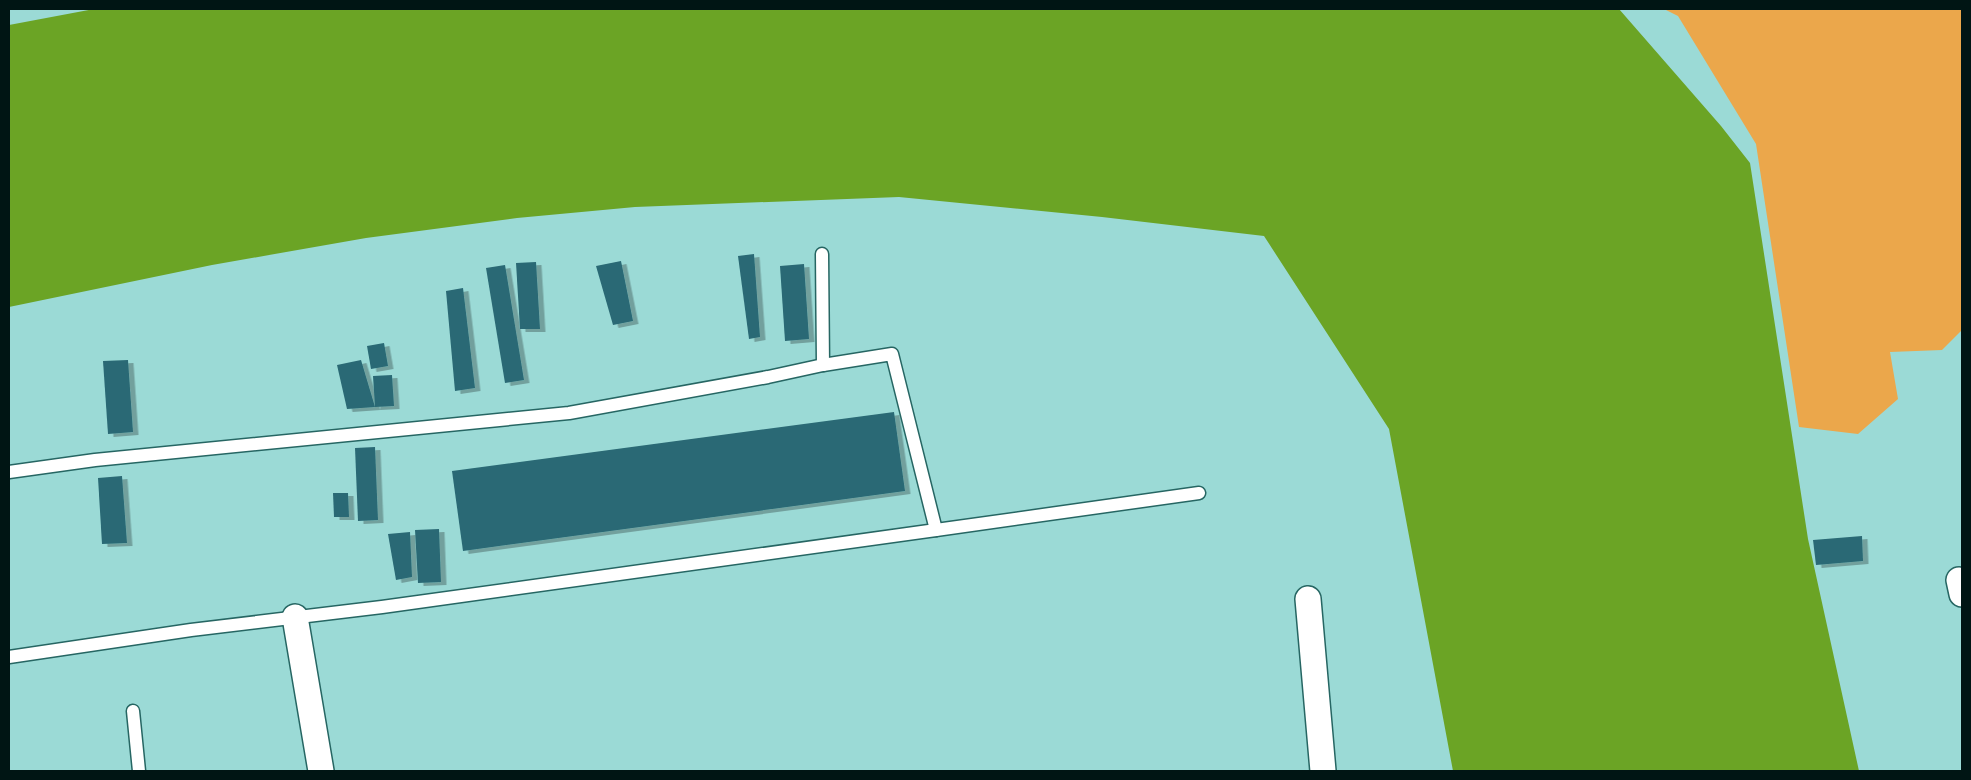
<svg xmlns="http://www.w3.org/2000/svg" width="1971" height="780" font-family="'Fira Sans',sans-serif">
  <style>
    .green { fill: #eba74b }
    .water { fill: #6ba425 }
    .building { fill: #2a6974; filter: url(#shadow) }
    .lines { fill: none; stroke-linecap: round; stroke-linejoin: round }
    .service-casing { stroke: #266663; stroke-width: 15 }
    .minor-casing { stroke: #266663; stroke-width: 28 }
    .service { stroke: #fff; stroke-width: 12 }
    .minor { stroke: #fff; stroke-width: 25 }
  </style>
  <defs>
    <filter id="shadow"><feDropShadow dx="5.5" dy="3" stdDeviation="0" flood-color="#0004"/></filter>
  </defs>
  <rect width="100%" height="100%" fill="#9bdad6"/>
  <path class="green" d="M 1664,9 L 1962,9 L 1962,330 L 1942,350 L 1890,352 L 1898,399 L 1858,434 L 1799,427 L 1756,144 L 1678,16 Z"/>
  <path class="water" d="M 94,9 L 1619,9 L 1721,126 L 1750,163 L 1808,539 L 1859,771 L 1453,771 L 1389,429 L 1264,236 L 1102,217 L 899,197 L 635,207 L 517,218 L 366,238 L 212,265 L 9,307 L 9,25 Z"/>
  <g class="building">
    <path d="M 754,254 L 760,337 L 749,339 L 738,256 Z"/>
    <path d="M 621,261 L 633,321 L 613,325 L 596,266 Z"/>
    <path d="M 536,262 L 540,329 L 520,329 L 516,263 Z"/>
    <path d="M 804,264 L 809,339 L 785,341 L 780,266 Z"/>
    <path d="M 505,265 L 524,380 L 505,383 L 486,268 Z"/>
    <path d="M 463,288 L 475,388 L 455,391 L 446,291 Z"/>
    <path d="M 384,343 L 388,366 L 371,369 L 367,346 Z"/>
    <path d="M 128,360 L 133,432 L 108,434 L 103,361 Z"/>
    <path d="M 361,360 L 375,407 L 347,409 L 337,365 Z"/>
    <path d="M 392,375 L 394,406 L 375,407 L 373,376 Z"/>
    <path d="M 894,412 L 905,491 L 463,551 L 452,471 Z"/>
    <path d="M 375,447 L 378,520 L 358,521 L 355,448 Z"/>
    <path d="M 122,476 L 127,543 L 102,544 L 98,478 Z"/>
    <path d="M 333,493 L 348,493 L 349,517 L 334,517 Z"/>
    <path d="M 439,529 L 441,582 L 418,583 L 415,530 Z"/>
    <path d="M 410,532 L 412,577 L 396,580 L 388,534 Z"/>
    <path d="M 1862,536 L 1863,561 L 1816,565 L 1813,540 Z"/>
  </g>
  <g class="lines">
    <g class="service-casing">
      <g id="service">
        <path d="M 822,254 L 823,365"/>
        <path d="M 9,472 L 95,460 L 569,413 L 768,377 L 823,365 L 892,354 L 936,530 L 382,607 L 191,630 L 9,657"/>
        <path d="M 936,530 L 1199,493"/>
        <path d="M 133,711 L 139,771"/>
      </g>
    </g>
    <g class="minor-casing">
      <g id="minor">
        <path d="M 1959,580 L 1962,594"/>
        <path d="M 1308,599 L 1323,771"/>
        <path d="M 295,617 L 321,771"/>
      </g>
    </g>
    <use href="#service" class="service"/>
    <use href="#minor" class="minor"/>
  </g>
  <rect width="1971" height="780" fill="none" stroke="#001514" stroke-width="20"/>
</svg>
